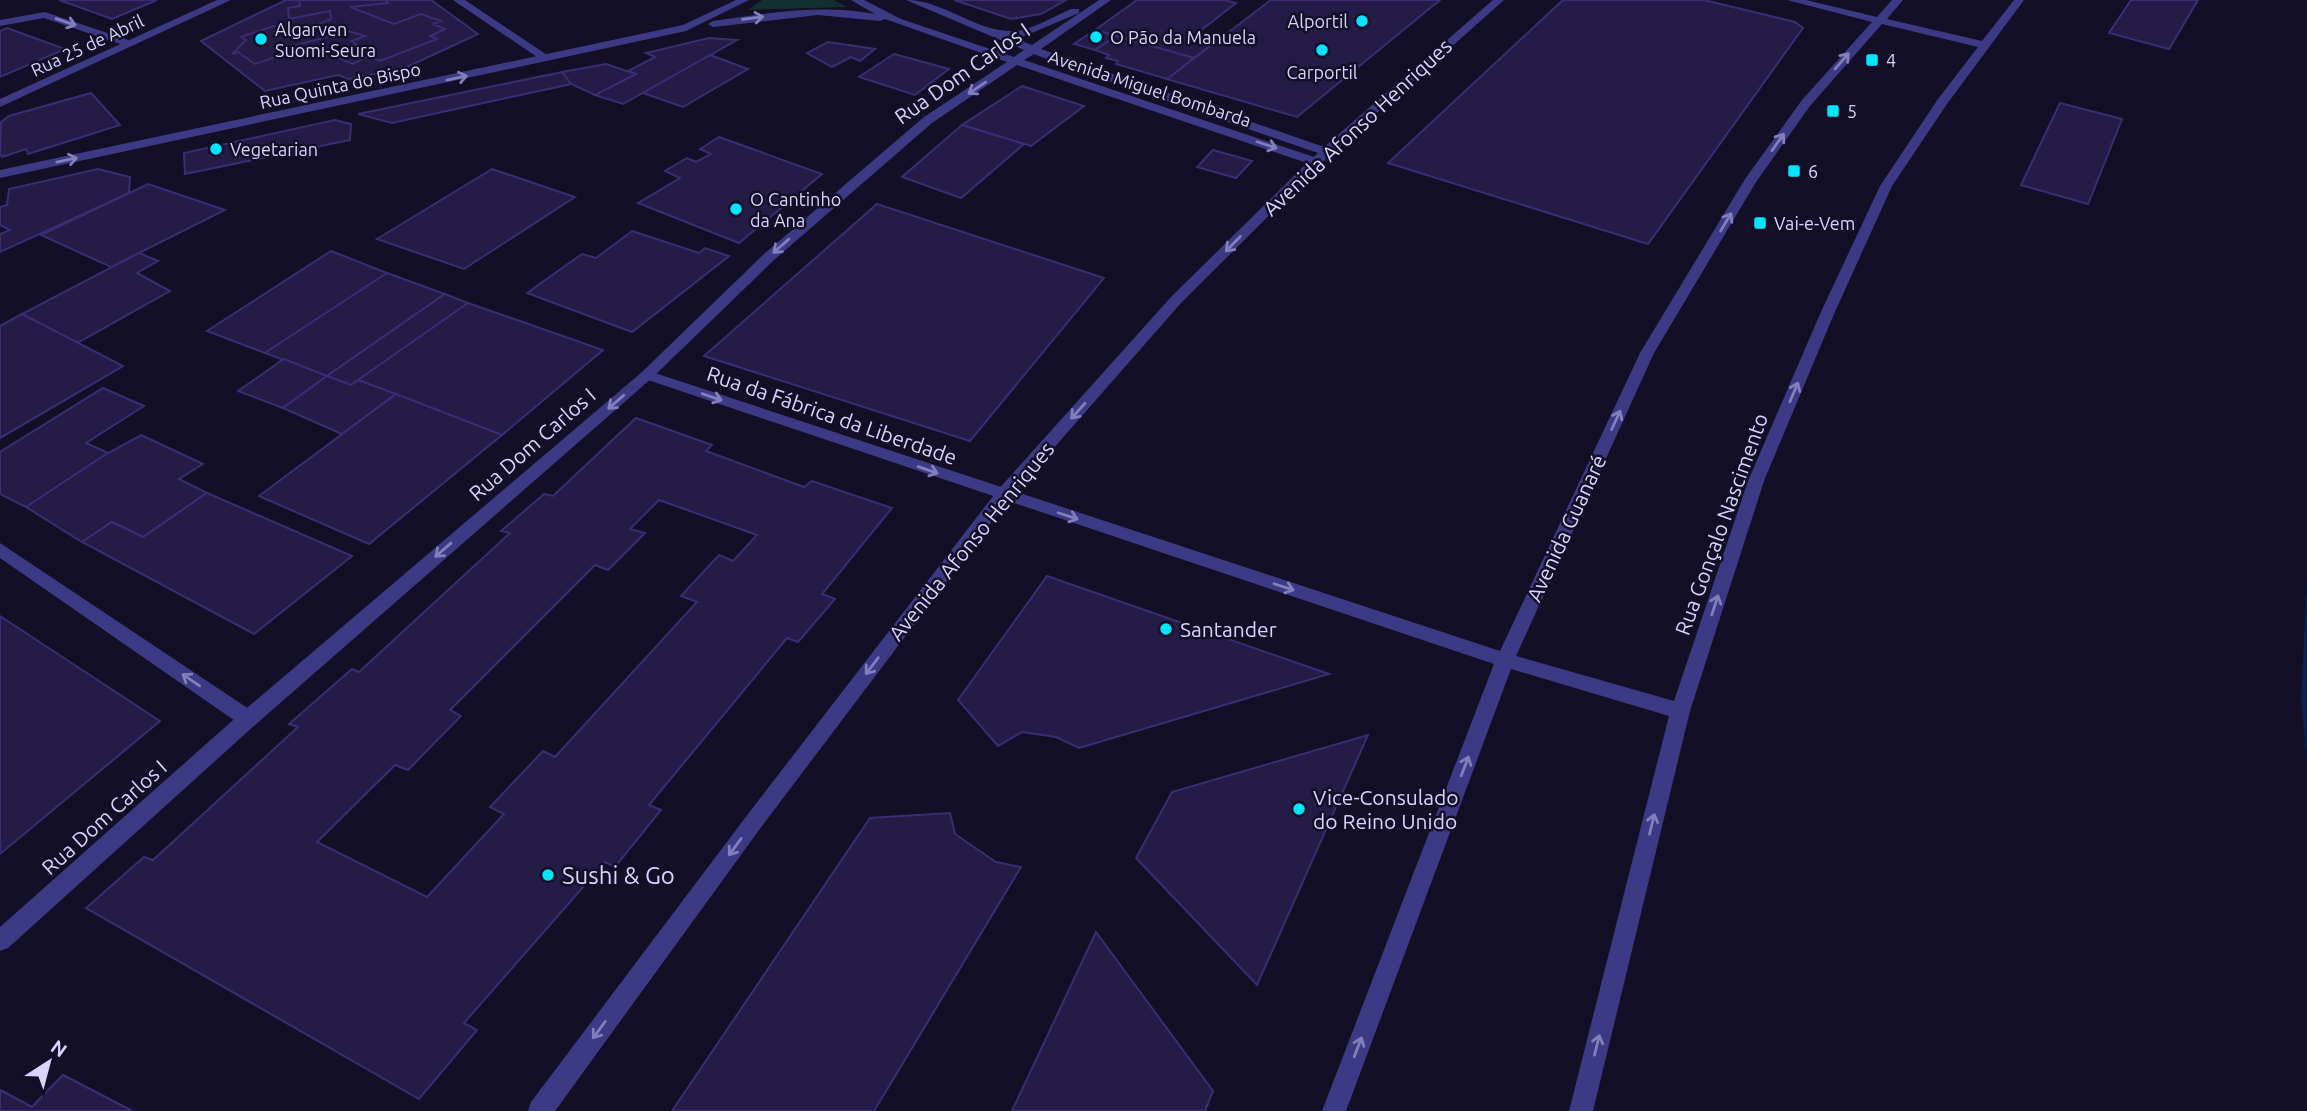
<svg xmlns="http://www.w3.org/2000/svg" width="2307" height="1111" font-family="Ubuntu,sans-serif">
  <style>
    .green { fill: #12302f }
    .water { fill: #0c2248 }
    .building { fill: #241b47; stroke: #3b2d73; stroke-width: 2; fill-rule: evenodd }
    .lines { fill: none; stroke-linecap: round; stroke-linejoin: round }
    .minor { fill: #3d3a85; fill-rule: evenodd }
    .tertiary { fill: #3d3a85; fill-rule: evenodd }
    .oneway { stroke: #837fbc }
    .poi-dot { fill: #00e5ff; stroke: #130f26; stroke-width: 2.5 }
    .labels { text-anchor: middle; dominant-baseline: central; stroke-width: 5; stroke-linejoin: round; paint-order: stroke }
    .far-poi-label { font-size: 18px; fill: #d9d4ff; stroke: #130f26; text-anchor: start }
    .far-street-label { font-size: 18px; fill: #d9d4ff; stroke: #130f26 }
    .street-label { font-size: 21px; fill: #d9d4ff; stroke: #130f26 }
    .poi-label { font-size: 21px; fill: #d9d4ff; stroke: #130f26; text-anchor: start }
    .near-poi-label { font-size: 24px; fill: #d9d4ff; stroke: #130f26; text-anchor: start }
  </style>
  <rect width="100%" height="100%" fill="#130f26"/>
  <path class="green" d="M 762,0 L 834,0 L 847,7 L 748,10 Z"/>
  <path class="water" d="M 2307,577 L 2307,760 L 2301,701 Z"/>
  <g class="building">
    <path d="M 59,0 L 157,0 L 112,19 Z"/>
    <path d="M 286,0 L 431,0 L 478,34 L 407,67 L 349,79 L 338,75 L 265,91 L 201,41 Z"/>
    <path d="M 299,0 L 386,0 L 388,3 L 350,7 L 394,24 L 421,14 L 441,21 L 433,24 L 445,29 L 430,36 L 437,39 L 380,61 L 368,56 L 353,64 L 335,57 L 345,53 L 339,50 L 356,44 L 352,41 L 365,36 L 342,29 L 332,33 L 334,35 L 297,45 L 302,48 L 255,64 L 238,52 L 232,54 L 246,40 L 241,37 L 274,26 L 290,36 L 331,19 L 330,11 L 289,19 L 288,8 L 300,6 Z"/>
    <path d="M 954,0 L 1066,0 L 1041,14 L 1011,19 Z"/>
    <path d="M 1137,0 L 1224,0 L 1236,3 L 1195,35 L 1216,41 L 1194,58 L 1095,30 Z"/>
    <path d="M 1271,0 L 1440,0 L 1297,117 L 1167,79 Z"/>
    <path d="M 1563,0 L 1704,0 L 1795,22 L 1803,28 L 1648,244 L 1388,163 Z"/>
    <path d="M 2131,0 L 2198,0 L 2169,49 L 2109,33 Z"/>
    <path d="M 7,28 L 65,49 L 0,77 L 0,31 Z"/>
    <path d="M 1095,30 L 1116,36 L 1095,50 L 1074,44 Z"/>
    <path d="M 1116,36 L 1194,58 L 1167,79 L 1116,64 L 1118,61 L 1106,58 L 1109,55 L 1095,50 Z"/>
    <path d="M 709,38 L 737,40 L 623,104 L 595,95 L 636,74 L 628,71 L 655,57 L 646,53 Z"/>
    <path d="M 828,42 L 875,49 L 860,61 L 851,57 L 832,67 L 807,53 Z"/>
    <path d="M 894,54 L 949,69 L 915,95 L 859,77 Z"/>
    <path d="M 710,55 L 748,69 L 683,107 L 643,93 Z"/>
    <path d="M 606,64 L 636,74 L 595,95 L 571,84 L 562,72 Z"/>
    <path d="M 562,72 L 571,84 L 392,123 L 358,114 Z"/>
    <path d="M 1022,86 L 1084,106 L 1031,146 L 962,125 Z"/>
    <path d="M 91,93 L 120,125 L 28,154 L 26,149 L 2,157 L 0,153 L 1,122 L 9,116 Z"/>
    <path d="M 2060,103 L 2122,119 L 2088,204 L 2021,185 Z"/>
    <path d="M 335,120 L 351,124 L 350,140 L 185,174 L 184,153 Z"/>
    <path d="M 962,125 L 1024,144 L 961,198 L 902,177 Z"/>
    <path d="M 719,137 L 822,174 L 739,243 L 638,203 L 680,178 L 665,171 L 687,158 L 696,162 L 711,154 L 700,149 Z"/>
    <path d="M 1213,150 L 1252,161 L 1236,178 L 1197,167 Z"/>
    <path d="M 98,169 L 130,177 L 129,193 L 0,252 L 0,234 L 10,230 L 0,225 L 0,207 L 7,205 L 9,189 Z"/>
    <path d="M 492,169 L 575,197 L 464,269 L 377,239 Z"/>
    <path d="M 148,184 L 225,210 L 111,267 L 41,235 Z"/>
    <path d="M 877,204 L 1104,278 L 970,441 L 704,356 Z"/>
    <path d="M 632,231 L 699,253 L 705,248 L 729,256 L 632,332 L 527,293 L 582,254 L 596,258 Z"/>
    <path d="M 331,251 L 387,273 L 265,353 L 207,331 Z"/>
    <path d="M 139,253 L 158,261 L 137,273 L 170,291 L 77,343 L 22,314 Z"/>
    <path d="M 387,273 L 445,294 L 327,376 L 265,353 Z"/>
    <path d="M 445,294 L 468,303 L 351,385 L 327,376 Z"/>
    <path d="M 468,303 L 603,350 L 502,435 L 358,380 Z"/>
    <path d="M 22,314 L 123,366 L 0,438 L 0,326 Z"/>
    <path d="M 284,359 L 327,376 L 283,408 L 238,391 Z"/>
    <path d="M 327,376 L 351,385 L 358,380 L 396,394 L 342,434 L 283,408 Z"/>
    <path d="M 103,388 L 144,406 L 86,443 L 108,453 L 26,507 L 0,494 L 0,452 Z"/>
    <path d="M 396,394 L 502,435 L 369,544 L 259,496 Z"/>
    <path d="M 636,418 L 712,445 L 706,451 L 804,487 L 812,481 L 892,508 L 822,594 L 835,599 L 798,642 L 787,638 L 649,805 L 661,810 L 615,867 L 605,862 L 464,1023 L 477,1030 L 419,1099 L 86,908 L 144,857 L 153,860 L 298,727 L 289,724 L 352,669 L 359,672 L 510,533 L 501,531 L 544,494 L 553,496 ZM 659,500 L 757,535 L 733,561 L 719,555 L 681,596 L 697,602 L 555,757 L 543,751 L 490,807 L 504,814 L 427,897 L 317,842 L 395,765 L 408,770 L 461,716 L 450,710 L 595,565 L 608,570 L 645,533 L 630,529 Z"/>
    <path d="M 141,435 L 203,464 L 179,479 L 207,493 L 143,537 L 112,522 L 82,542 L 26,507 L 108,453 Z"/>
    <path d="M 207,493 L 352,556 L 254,634 L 82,542 L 112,522 L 143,537 Z"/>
    <path d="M 1047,576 L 1329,674 L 1079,748 L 1056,737 L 1022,732 L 998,746 L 958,700 Z"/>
    <path d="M 0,616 L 160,721 L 0,854 Z"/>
    <path d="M 1368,735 L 1257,985 L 1136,858 L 1172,792 Z"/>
    <path d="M 950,813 L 955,834 L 996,862 L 1021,867 L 874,1111 L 672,1111 L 870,818 Z"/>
    <path d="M 1096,932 L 1213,1091 L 1205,1111 L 1012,1111 Z"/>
    <path d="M 63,1075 L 132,1111 L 0,1111 L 0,1090 L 32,1107 Z"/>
    <path d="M 63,1075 L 132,1111 L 0,1111 L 0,1090 L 32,1107 Z"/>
  </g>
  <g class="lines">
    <g class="minor">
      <path d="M 453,0 L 465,0 L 553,59 L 543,61 Z"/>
      <path d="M 1787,0 L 1806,0 L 1877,17 L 1892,0 L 1903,0 L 1887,19 L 1982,41 L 2014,0 L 2024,0 L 1947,104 L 1892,186 L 1834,314 L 1764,481 L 1690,711 L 1593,1111 L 1569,1111 L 1669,716 L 1511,669 L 1346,1111 L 1322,1111 L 1494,664 L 642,378 L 639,375 L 642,372 L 652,372 L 1500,651 L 1640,353 L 1745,179 L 1802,100 L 1872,22 ZM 1882,24 L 1978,47 L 1938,99 L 1880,186 L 1820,314 L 1748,481 L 1674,701 L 1516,656 L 1654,353 L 1756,182 L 1810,106 Z"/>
      <path d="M 45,12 L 134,42 L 136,44 L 126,46 L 44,18 L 0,26 L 0,20 Z"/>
      <path d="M 0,543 L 255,713 L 258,719 L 255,725 L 248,727 L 241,725 L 0,558 Z"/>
    </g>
    <g class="tertiary">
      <path d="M 217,0 L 231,0 L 0,107 L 0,99 Z"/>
      <path d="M 736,0 L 749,0 L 686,31 L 0,178 L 0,170 L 683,25 Z"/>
      <path d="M 851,0 L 864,0 L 901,19 L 1014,57 L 1024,50 L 906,0 C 944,0 977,33 1015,31 C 1029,31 1057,15 1071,9 L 1079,9 L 1079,13 L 1022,37 L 1013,38 L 1032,45 L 1099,0 L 1111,0 L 1041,49 L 1324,147 L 1493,0 L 1504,0 L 1330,155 L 1181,303 L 1009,499 L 762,826 L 555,1111 L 528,1111 L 531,1102 L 748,814 L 997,491 L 1171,297 L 1307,163 L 1017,65 L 932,123 L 774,260 L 652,378 L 255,725 L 8,948 L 0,951 L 0,927 L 241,713 L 642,372 L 764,254 L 924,117 L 1007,62 L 885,19 L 880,21 L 818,15 L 713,27 L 708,24 L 713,21 C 767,13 821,4 875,14 ZM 1034,54 L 1062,65 L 1318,153 L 1314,157 L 1024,60 Z"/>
    </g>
  </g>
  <defs><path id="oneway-shaft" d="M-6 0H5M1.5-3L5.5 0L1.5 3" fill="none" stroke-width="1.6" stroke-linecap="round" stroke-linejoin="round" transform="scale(1.75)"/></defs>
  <g class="oneway">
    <use href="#oneway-shaft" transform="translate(753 18) rotate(-7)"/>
    <use href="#oneway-shaft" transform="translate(66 22) rotate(19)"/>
    <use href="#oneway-shaft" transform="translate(1842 61) rotate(-49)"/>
    <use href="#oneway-shaft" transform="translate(457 78) rotate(-12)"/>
    <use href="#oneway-shaft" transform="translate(977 88) rotate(146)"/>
    <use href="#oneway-shaft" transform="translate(1778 142) rotate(-55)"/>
    <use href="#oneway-shaft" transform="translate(1267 145) rotate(18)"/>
    <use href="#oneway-shaft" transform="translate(67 160) rotate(-12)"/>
    <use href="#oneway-shaft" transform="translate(1726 222) rotate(-59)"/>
    <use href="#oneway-shaft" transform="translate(1233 244) rotate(135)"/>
    <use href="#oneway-shaft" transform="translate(781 246) rotate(139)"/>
    <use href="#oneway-shaft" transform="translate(1794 392) rotate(-67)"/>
    <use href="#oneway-shaft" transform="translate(712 397) rotate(19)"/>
    <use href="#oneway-shaft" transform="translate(616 402) rotate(139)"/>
    <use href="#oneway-shaft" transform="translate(1078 411) rotate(132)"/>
    <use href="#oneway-shaft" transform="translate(1616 420) rotate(-65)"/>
    <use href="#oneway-shaft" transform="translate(928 470) rotate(19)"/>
    <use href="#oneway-shaft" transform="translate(1068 516) rotate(18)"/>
    <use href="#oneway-shaft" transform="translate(443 550) rotate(139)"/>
    <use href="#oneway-shaft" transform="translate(1284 587) rotate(18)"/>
    <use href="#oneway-shaft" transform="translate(1715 605) rotate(-72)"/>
    <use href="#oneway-shaft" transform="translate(872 666) rotate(127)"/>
    <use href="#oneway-shaft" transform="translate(191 680) rotate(-146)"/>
    <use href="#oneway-shaft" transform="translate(1465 766) rotate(-69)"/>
    <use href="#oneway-shaft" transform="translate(1652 824) rotate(-76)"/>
    <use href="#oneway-shaft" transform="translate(735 847) rotate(126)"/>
    <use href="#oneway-shaft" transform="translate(599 1030) rotate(126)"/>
    <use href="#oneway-shaft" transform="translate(1597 1045) rotate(-76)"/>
    <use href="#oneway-shaft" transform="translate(1358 1047) rotate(-69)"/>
  </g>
  <g class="poi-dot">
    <circle cx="1362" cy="21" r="7"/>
    <circle cx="1096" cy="37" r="7"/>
    <circle cx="261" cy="39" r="7"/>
    <circle cx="1322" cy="50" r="7"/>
    <rect x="1865" y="53" width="14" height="14" rx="3.5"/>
    <rect x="1826" y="104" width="14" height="14" rx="3.5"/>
    <circle cx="216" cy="149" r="7"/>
    <rect x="1787" y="164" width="14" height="14" rx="3.5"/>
    <circle cx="736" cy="209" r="7"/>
    <rect x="1753" y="216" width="14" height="14" rx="3.5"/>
    <circle cx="1166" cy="629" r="7"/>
    <circle cx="1299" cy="809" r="7"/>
    <circle cx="548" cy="875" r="7"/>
  </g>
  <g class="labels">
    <g class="far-poi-label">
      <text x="1348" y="21" text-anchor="end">Alportil</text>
      <text x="275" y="29">Algarven<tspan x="275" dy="21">Suomi-Seura</tspan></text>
      <text x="1110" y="37">O Pão da Manuela</text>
      <text x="1886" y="60">4</text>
      <text x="1322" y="72" text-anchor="middle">Carportil</text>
      <text x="1847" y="111">5</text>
      <text x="230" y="149">Vegetarian</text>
      <text x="1808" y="171">6</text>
      <text x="750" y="199">O Cantinho<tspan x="750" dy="21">da Ana</tspan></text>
      <text x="1774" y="223">Vai-e-Vem</text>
    </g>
    <g class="far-street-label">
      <text transform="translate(87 45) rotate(-25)">Rua 25 de Abril</text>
      <text transform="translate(340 85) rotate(-12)">Rua Quinta do Bispo</text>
      <text transform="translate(1150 88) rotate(18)">Avenida Miguel Bombarda</text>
    </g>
    <g class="street-label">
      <text transform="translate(962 73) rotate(-35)">Rua Dom Carlos I</text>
      <text transform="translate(1357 127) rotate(-43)">Avenida Afonso Henriques</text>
      <text transform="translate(832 415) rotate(19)">Rua da Fábrica da Liberdade</text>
      <text transform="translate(532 444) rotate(-41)">Rua Dom Carlos I</text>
      <text transform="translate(1721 524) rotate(-70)">Rua Gonçalo Nascimento</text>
      <text transform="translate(1566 528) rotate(-65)">Avenida Guanaré</text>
      <text transform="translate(971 541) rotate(-51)">Avenida Afonso Henriques</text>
      <text transform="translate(104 817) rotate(-42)">Rua Dom Carlos I</text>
    </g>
    <g class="poi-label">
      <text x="1180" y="629">Santander</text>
      <text x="1313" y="797">Vice-Consulado<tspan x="1313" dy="24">do Reino Unido</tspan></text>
    </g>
    <g class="near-poi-label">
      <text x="562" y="875">Sushi &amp; Go</text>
    </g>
  </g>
  <g transform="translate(49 1062) rotate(36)" stroke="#130f26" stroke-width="5" paint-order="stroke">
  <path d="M0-5L12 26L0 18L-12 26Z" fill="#d9d4ff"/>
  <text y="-10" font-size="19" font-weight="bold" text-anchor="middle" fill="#d9d4ff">N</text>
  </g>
</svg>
